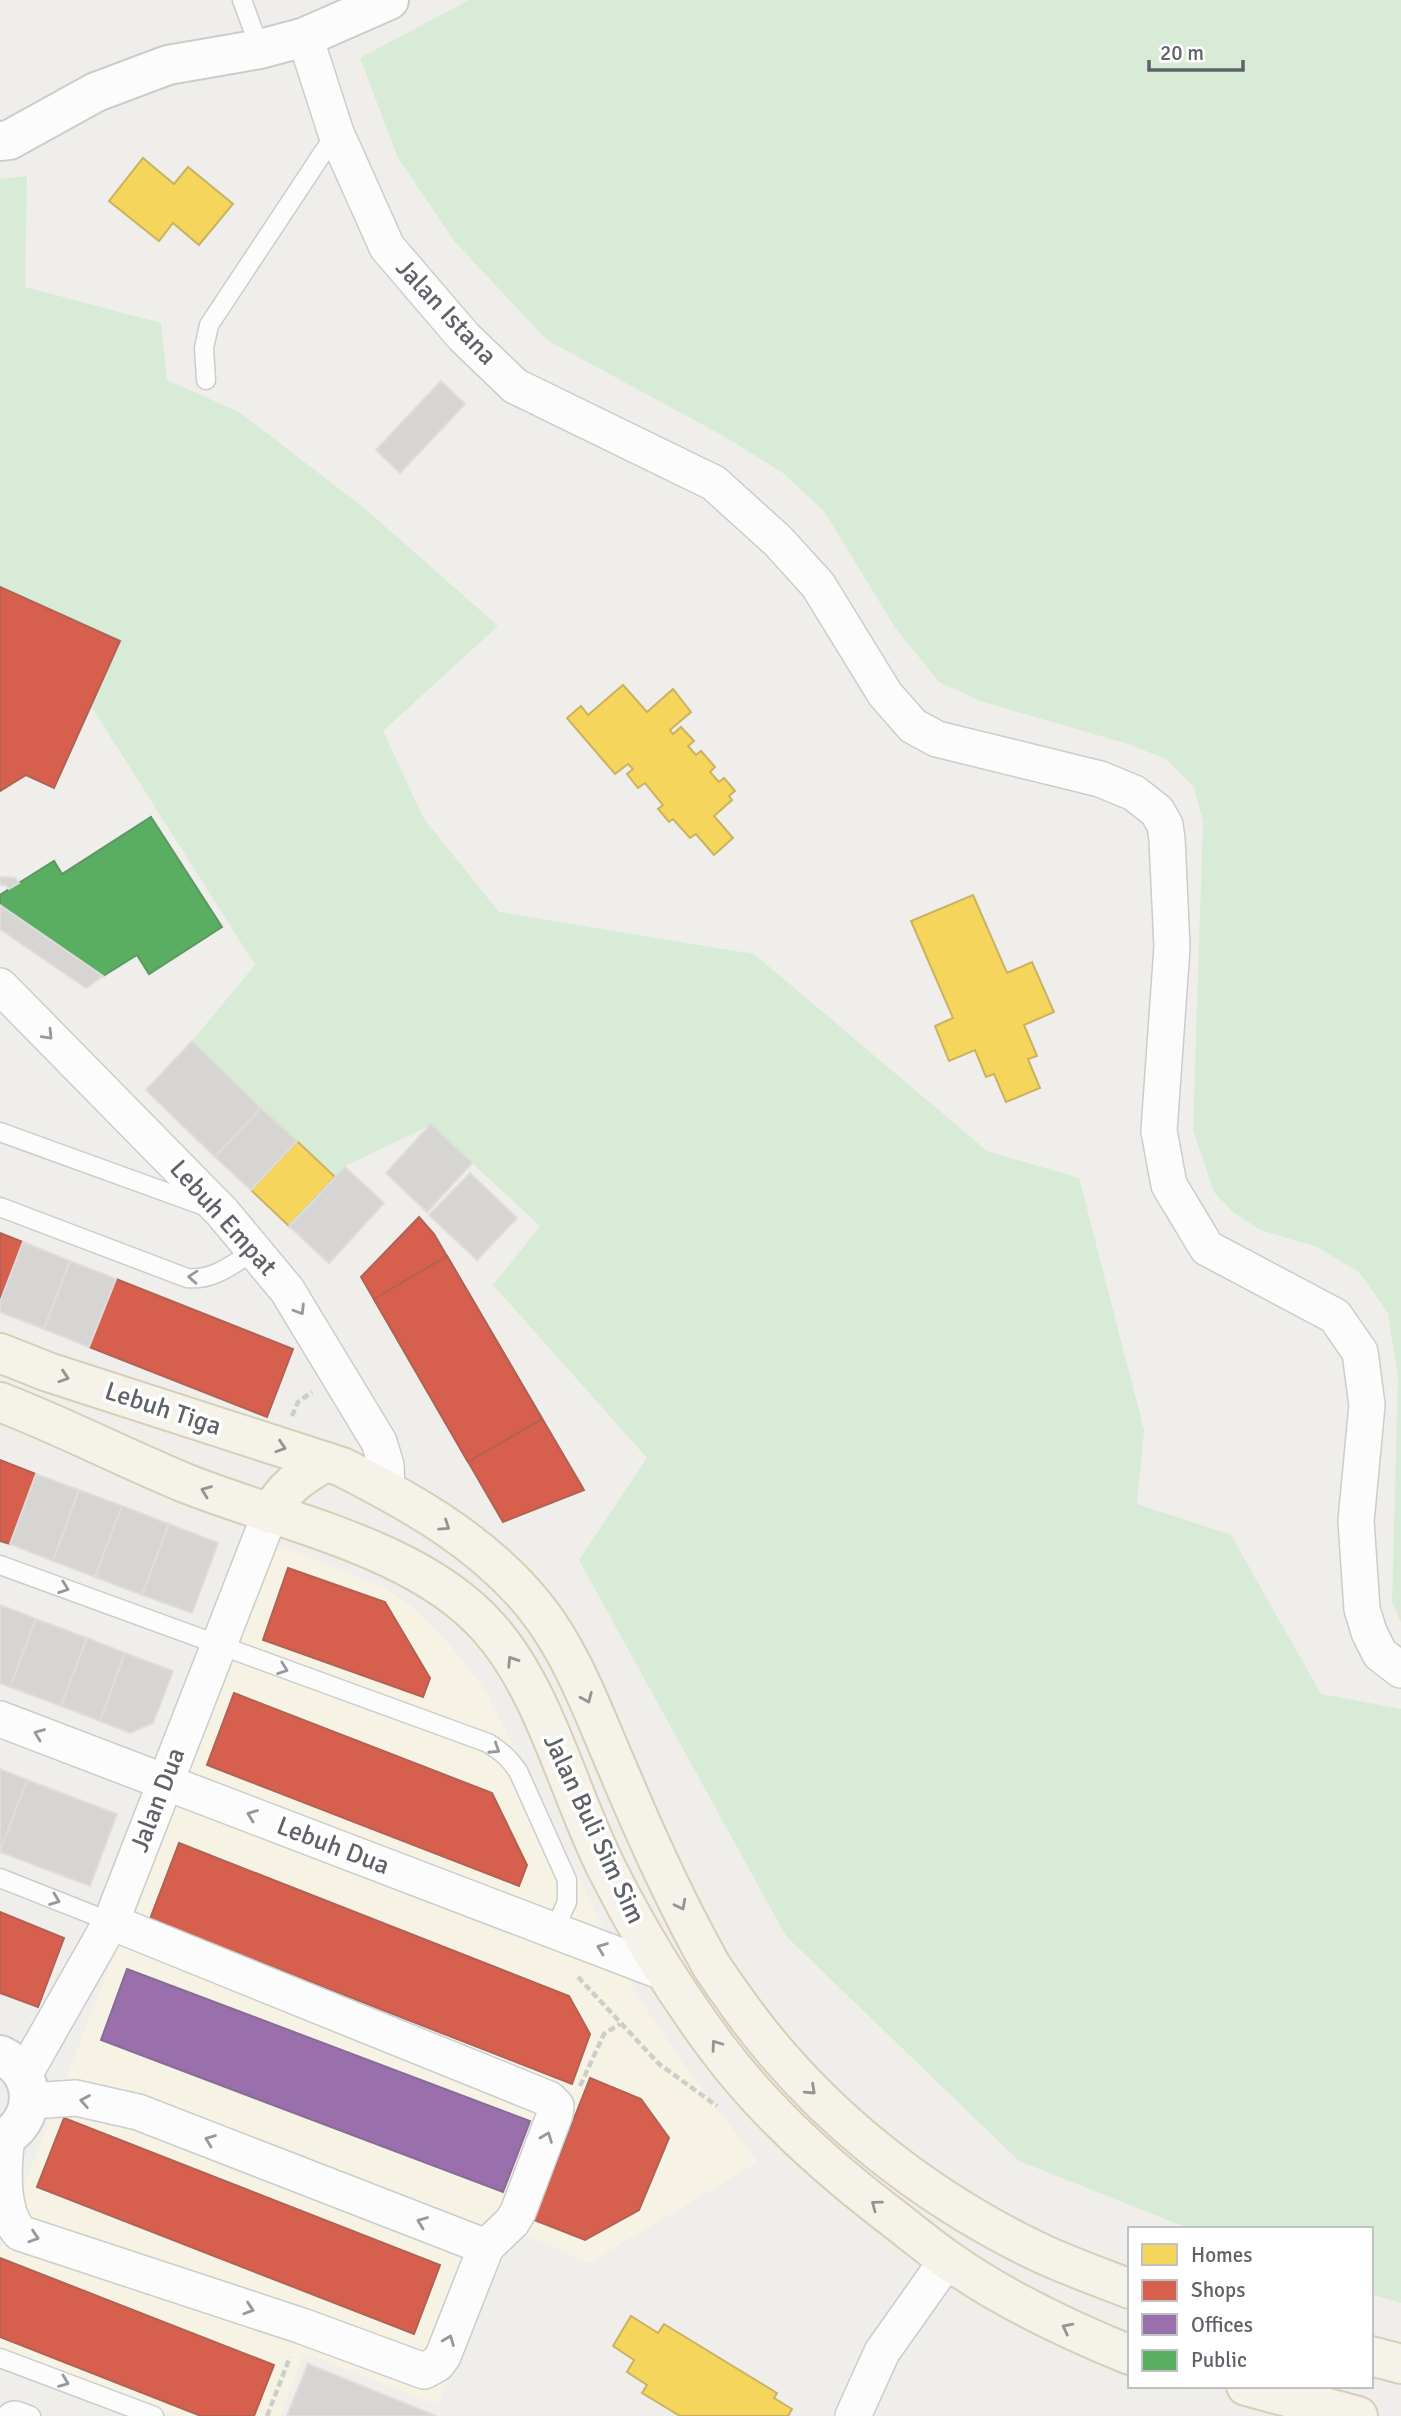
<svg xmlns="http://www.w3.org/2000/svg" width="1401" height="2416" font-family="Signika,sans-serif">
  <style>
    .commercial { fill: #f7f3e4 }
    .green { fill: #d8ebd6 }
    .homes { fill: #f6d55c; stroke: #c9b360; stroke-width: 2 }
    .shops { fill: #d6604d; stroke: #b26155; stroke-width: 2 }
    .offices { fill: #9970ab; stroke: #886c97; stroke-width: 2 }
    .public { fill: #5aae61; stroke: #5c9863; stroke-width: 2 }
    .building { fill: #d6d5d3; stroke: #deddd9; stroke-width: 2 }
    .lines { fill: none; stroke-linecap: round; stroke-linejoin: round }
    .service-casing { stroke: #cbcccc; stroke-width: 21 }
    .minor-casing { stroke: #cbcccc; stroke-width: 38 }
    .tertiary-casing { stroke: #cbcccc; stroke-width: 42 }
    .primary-casing { stroke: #d7ceb8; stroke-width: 42 }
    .path { stroke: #cacfcc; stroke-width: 4.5; stroke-dasharray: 7 3.5; stroke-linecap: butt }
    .service { stroke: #fdfcfc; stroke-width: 18 }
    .minor { stroke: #fdfcfc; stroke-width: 35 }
    .tertiary { stroke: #fdfcfc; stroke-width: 38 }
    .primary { stroke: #f4f2e9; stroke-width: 38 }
    .oneway { stroke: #96999c }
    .oneway2 { stroke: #939595 }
    .labels { text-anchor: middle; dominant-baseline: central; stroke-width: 7; stroke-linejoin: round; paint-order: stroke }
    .street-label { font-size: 26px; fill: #5f6368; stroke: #fff }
  </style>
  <rect width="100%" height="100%" fill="#efeeea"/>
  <path class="commercial" d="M 274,1544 L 382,1587 L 410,1605 L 450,1645 L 485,1690 L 639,1999 L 692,2076 L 758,2162 L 588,2263 L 523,2234 L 496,2257 L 438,2405 L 304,2353 L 280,2416 L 175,2416 L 0,2349 L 0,2248 Z"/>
  <g class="green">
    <path d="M 469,0 L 1401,0 L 1401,1622 L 1392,1602 L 1398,1378 L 1388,1313 L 1359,1272 L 1317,1247 L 1260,1230 L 1232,1211 L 1214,1192 L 1193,1130 L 1203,822 L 1194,787 L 1166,759 L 1128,744 L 983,702 L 939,682 L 896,629 L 824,511 L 783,473 L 727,438 L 547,340 L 455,242 L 398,158 L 360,58 Z"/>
    <path d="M 27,176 L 25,287 L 161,323 L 167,380 L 239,412 L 363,507 L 498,626 L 383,731 L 424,819 L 499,912 L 754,954 L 987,1151 L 1079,1178 L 1144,1430 L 1137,1504 L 1231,1535 L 1321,1694 L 1401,1709 L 1401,2303 L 1371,2294 L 1371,2229 L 1190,2229 L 1019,2161 L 786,1936 L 579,1560 L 647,1458 L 493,1285 L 540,1226 L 431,1125 L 345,1166 L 335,1177 L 192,1041 L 255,965 L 91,706 L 120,642 L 0,587 L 0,179 Z"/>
  </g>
  <g class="homes">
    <path d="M 143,158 L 174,184 L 188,167 L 233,204 L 199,245 L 173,223 L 159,241 L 109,201 Z"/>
    <path d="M 623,685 L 647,712 L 673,689 L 691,712 L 670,730 L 673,734 L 681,727 L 694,741 L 688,746 L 696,755 L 701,751 L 715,767 L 710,772 L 719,782 L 724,778 L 735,791 L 729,796 L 732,800 L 714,816 L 733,838 L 714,855 L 696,834 L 690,838 L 673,819 L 669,822 L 658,809 L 663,805 L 645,783 L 638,788 L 627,774 L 633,769 L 628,764 L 615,774 L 567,718 L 581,706 L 588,715 Z"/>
    <path d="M 973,895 L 1007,973 L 1032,962 L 1054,1012 L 1024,1025 L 1037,1056 L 1028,1059 L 1040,1088 L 1006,1102 L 994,1074 L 986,1077 L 975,1050 L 949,1061 L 935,1026 L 953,1018 L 911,921 Z"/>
    <path d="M 297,1141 L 335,1177 L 289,1226 L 251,1190 Z"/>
    <path d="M 631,2316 L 658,2333 L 664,2324 L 777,2393 L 774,2398 L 792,2409 L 788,2416 L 680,2416 L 642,2393 L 647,2385 L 627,2372 L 634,2360 L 613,2346 Z"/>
  </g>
  <g class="shops">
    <path d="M 0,587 L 120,641 L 54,788 L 26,775 L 0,791 Z"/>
    <path d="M 419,1217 L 434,1234 L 584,1490 L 503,1522 L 361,1277 Z"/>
    <path d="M 0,1233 L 23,1242 L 0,1302 Z"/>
    <path d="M 447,1256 L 542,1419 L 468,1462 L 374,1299 Z"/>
    <path d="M 116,1279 L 293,1349 L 267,1417 L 89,1347 Z"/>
    <path d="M 0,1460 L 36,1474 L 10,1544 L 0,1541 Z"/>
    <path d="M 288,1568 L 385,1602 L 430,1678 L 423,1697 L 263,1640 Z"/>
    <path d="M 234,1693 L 492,1793 L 527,1865 L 519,1886 L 207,1765 Z"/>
    <path d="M 179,1843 L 569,1996 L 590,2034 L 572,2084 L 150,1919 Z"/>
    <path d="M 0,1912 L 64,1938 L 38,2007 L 0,1993 Z"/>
    <path d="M 590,2078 L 641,2099 L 669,2138 L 639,2210 L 585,2240 L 534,2220 Z"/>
    <path d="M 64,2118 L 440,2265 L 414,2334 L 37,2187 Z"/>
    <path d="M 0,2258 L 274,2365 L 254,2416 L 201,2416 L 0,2337 Z"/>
  </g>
  <path class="offices" d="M 127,1969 L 530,2121 L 503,2192 L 101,2040 Z"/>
  <path class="public" d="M 151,817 L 222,927 L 149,974 L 137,955 L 103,976 L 0,905 L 0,895 L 54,861 L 62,874 Z"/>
  <g class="building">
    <path d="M 441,381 L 465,404 L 400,473 L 376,450 Z"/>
    <path d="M 0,877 L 15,878 L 19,883 L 9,889 L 6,885 L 0,885 Z"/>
    <path d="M 0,905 L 103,976 L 86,988 L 0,929 Z"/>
    <path d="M 192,1041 L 261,1108 L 215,1157 L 146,1090 Z"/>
    <path d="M 261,1108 L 297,1141 L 251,1190 L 215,1157 Z"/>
    <path d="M 431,1124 L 472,1163 L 427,1212 L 386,1173 Z"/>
    <path d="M 345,1167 L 384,1203 L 329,1263 L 289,1226 Z"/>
    <path d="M 470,1173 L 517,1218 L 477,1260 L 429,1215 Z"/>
    <path d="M 23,1242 L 70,1261 L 44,1329 L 0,1312 L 0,1302 Z"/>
    <path d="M 70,1261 L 116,1279 L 89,1347 L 44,1329 Z"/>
    <path d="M 36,1474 L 79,1490 L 53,1561 L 10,1544 Z"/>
    <path d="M 79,1490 L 122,1506 L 95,1577 L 53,1561 Z"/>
    <path d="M 122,1506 L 169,1524 L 142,1595 L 95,1577 Z"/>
    <path d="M 169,1524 L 218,1543 L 192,1613 L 142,1595 Z"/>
    <path d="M 0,1605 L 36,1619 L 10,1687 L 0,1683 Z"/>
    <path d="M 36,1619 L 87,1638 L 61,1706 L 10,1687 Z"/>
    <path d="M 87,1638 L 125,1653 L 100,1721 L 61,1706 Z"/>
    <path d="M 125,1653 L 173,1671 L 153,1723 L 130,1733 L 100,1721 Z"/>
    <path d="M 0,1769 L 27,1780 L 0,1852 Z"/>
    <path d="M 27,1780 L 117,1814 L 90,1886 L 0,1852 Z"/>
    <path d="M 308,2364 L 436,2416 L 287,2416 Z"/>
  </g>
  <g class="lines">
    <g class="service-casing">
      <g id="service">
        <path d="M 242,0 L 260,49"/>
        <path d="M 206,380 L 204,348 L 209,325 L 336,133"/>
        <path d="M 0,1132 L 207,1207"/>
        <path d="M 0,1207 L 187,1278 C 213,1281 233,1264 254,1251"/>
        <path d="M 0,1565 L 488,1743 C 501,1751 509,1758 518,1771 L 567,1880 L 567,1902 L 554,1930"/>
        <path d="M 0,1878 L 111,1922"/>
        <path d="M 0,2358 L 154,2416"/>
        <path d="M 5,2416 C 13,2406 20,2412 31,2416"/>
      </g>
    </g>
    <g class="minor-casing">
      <g id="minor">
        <path d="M 305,37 L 336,133 L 387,247 L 464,337 L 515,386 L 714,483 L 778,541 L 818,585 L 885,694 L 913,726 L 937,739 L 1100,779 L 1134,793 L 1157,811 L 1165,825 L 1167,839 L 1172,947 L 1159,1131 L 1169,1185 L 1207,1248 L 1335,1316 L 1360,1352 L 1367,1405 L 1356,1521 L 1362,1609 L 1369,1632 L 1380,1654 L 1401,1670"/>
        <path d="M 0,986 L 222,1212 L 287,1290 L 379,1442 L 386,1465 L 387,1490"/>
        <path d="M 0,1719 L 665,1973"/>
        <path d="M 24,2075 L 111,1922 L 270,1514"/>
        <path d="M 30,2101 L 76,2098 L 138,2112 L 486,2247"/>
        <path d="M 7,2137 C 3,2168 0,2210 20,2233 L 302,2326 L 424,2371 L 437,2364 L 443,2356 L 486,2247 L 512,2222 L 518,2212 L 555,2114 L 556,2106 L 549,2099 L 111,1922"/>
        <path d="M 853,2416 L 882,2352 L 947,2260"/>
      </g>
    </g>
    <g class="tertiary-casing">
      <g id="tertiary">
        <path d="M 0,141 L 9,140 L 96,92 L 168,65 L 260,49 L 305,37 L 389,0"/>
        <path d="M 0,2055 C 39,2072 38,2123 0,2140"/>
      </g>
    </g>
    <g class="primary-casing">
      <g id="primary">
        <path d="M 0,1353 L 48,1372 L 342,1467 C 413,1503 486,1544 537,1609 C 573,1655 593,1712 617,1767 C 645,1834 675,1901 711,1965 C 719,1978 729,1991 738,2004 C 815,2112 926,2200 1047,2256 C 1074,2268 1102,2278 1130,2289"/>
        <path d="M 0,1402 C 63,1426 122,1457 185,1483 C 282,1522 418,1547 489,1628 C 546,1692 569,1795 608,1871 C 639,1933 676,1993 718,2049 C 764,2110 823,2164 884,2211 C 904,2226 924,2243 945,2258 C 1001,2298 1066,2329 1130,2355"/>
        <path d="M 270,1514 C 283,1488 301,1476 326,1462"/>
        <path d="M 1371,2356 L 1401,2364"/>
        <path d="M 1246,2386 L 1358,2416"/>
      </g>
    </g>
    <g class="path">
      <path d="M 292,1416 L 298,1402 L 312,1392"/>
      <path d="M 578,1977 L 659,2064 L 717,2106"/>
      <path d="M 580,2086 L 604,2034 L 620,2024"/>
      <path d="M 267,2416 L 290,2357"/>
    </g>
    <use href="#service" class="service"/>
    <use href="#minor" class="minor"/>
    <use href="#tertiary" class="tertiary"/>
    <use href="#primary" class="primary"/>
  </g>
  <defs><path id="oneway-chevron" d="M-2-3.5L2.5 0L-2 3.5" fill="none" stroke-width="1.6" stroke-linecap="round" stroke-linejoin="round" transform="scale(1.75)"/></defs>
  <g class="oneway">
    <use href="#oneway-chevron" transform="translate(48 1035) rotate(46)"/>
    <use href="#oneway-chevron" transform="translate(193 1277) rotate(-176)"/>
    <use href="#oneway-chevron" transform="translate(300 1310) rotate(58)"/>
    <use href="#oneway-chevron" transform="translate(64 1588) rotate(20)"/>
    <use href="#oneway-chevron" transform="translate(283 1669) rotate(20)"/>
    <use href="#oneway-chevron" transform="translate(39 1734) rotate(-159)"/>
    <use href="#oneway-chevron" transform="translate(495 1749) rotate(33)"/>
    <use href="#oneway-chevron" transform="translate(252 1815) rotate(-159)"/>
    <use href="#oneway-chevron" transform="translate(55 1900) rotate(21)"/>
    <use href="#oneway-chevron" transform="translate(602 1948) rotate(-159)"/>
    <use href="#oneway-chevron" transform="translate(85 2101) rotate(-170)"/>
    <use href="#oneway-chevron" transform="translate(547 2137) rotate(-69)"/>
    <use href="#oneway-chevron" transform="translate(210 2140) rotate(-159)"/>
    <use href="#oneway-chevron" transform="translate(422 2222) rotate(-159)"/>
    <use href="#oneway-chevron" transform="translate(34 2237) rotate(18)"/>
    <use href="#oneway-chevron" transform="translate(249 2309) rotate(18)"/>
    <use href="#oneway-chevron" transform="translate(449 2340) rotate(-68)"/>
    <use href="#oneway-chevron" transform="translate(64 2382) rotate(21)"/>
  </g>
  <g class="oneway2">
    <use href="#oneway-chevron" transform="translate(64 1377) rotate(18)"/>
    <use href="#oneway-chevron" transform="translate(281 1447) rotate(18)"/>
    <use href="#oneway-chevron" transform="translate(206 1491) rotate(-159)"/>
    <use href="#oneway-chevron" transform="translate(445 1526) rotate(34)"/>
    <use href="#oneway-chevron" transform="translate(512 1661) rotate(-123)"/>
    <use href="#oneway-chevron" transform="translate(587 1698) rotate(67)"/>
    <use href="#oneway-chevron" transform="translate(681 1905) rotate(63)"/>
    <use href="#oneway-chevron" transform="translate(716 2045) rotate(-126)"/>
    <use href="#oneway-chevron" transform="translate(811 2090) rotate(43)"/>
    <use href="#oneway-chevron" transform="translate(876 2205) rotate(-143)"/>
    <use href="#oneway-chevron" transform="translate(1067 2328) rotate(-153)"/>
  </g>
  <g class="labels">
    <g class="street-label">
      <text transform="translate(446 312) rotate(47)">Jalan Istana</text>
      <text transform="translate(223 1218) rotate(48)">Lebuh Empat</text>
      <text transform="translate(163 1409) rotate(18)">Lebuh Tiga</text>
      <text transform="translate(158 1800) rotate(-69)">Jalan Dua</text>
      <text transform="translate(594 1829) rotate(65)">Jalan Buli Sim Sim</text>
      <text transform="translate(333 1846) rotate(21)">Lebuh Dua</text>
    </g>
  </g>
  <rect x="1128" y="2227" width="245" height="161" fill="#ffffff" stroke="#bfc1c3" stroke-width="2"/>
  <rect x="1142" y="2244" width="35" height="21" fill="#f6d55c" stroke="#bfc1c3" stroke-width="2"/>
  <text x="1191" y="2262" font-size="21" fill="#5f6368">Homes</text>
  <rect x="1142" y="2280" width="35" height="21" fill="#d6604d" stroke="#bfc1c3" stroke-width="2"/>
  <text x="1191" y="2297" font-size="21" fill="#5f6368">Shops</text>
  <rect x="1142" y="2314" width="35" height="21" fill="#9970ab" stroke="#bfc1c3" stroke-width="2"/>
  <text x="1191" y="2332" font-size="21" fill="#5f6368">Offices</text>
  <rect x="1142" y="2350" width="35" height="21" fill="#5aae61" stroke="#bfc1c3" stroke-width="2"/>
  <text x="1191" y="2367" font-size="21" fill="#5f6368">Public</text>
  <path d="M1149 60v10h94v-10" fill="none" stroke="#5f6368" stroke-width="3.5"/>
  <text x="1160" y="60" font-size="21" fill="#5f6368" stroke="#ffffff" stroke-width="5" paint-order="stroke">20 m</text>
</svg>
